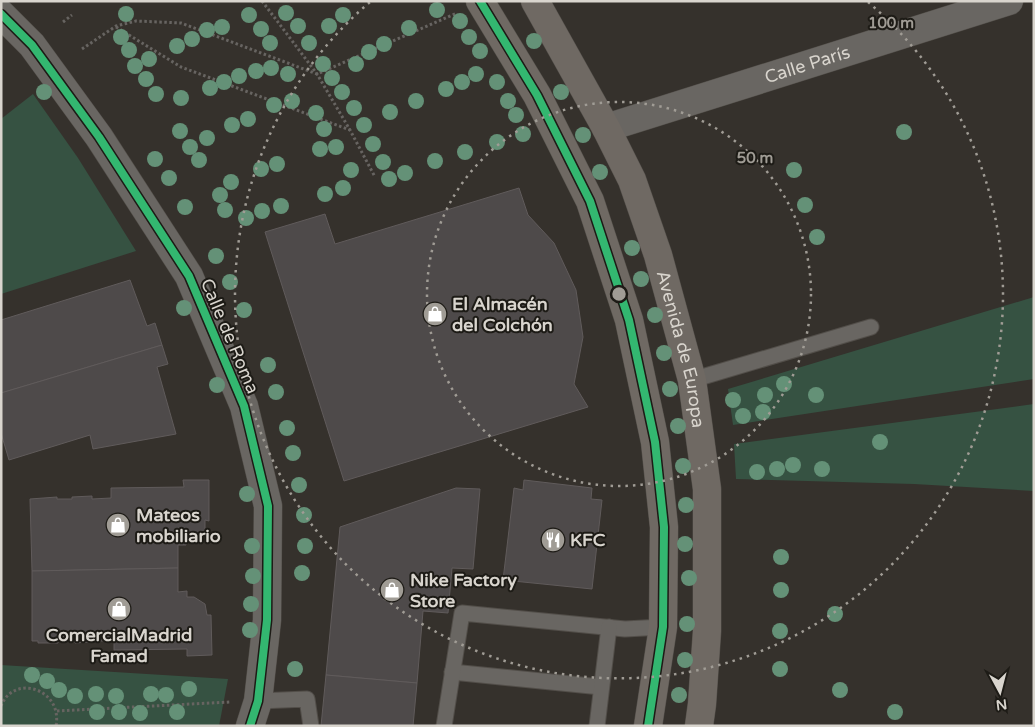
<svg xmlns="http://www.w3.org/2000/svg" width="1035" height="727" font-family="'Varela Round',sans-serif">
  <style>
    .green { fill: #365242 }
    .building { fill: #4e4a4a; stroke: #605b5b }
    .lines { fill: none; stroke-linecap: round; stroke-linejoin: round }
    .lane-casing { stroke: #524e49; stroke-width: 17 }
    .street-casing { stroke: #524e49; stroke-width: 29 }
    .secondary-casing { stroke: #524e49; stroke-width: 29 }
    .path { stroke: #676461; stroke-width: 3; stroke-dasharray: 2.5 2.5; stroke-linecap: butt }
    .lane { stroke: #696662; stroke-width: 15 }
    .street { stroke: #696662; stroke-width: 28 }
    .secondary { stroke: #6f6963; stroke-width: 28 }
    .cycleway-casing { stroke: #1d1b16; stroke-width: 11 }
    .cycleway { stroke: #33b770; stroke-width: 8 }
    .tree { fill: #649177 }
    .ring { fill: none; stroke: #a09c95; stroke-width: 2.5; stroke-dasharray: 2.5 5 }
    .labels { text-anchor: middle; dominant-baseline: central; stroke-width: 4; stroke-linejoin: round; paint-order: stroke }
    .street-label { font-size: 18px; fill: #d9d5ce; stroke: #1d1b16 }
    .poi-label { font-size: 18px; font-weight: bold; fill: #d9d5ce; stroke: #1d1b16; text-anchor: start }
    .centre { fill: #a09c95; stroke: #1d1b16; stroke-width: 2.5 }
    .ring-label { font-size: 15px; text-anchor: middle; font-weight: bold; fill: #a09c95; stroke: #1d1b16; stroke-width: 4; stroke-linejoin: round; paint-order: stroke }
  </style>
  <rect width="100%" height="100%" fill="#35312c"/>
  <g class="green">
    <path d="M 33,94 L 78,158 L 136,251 L 1,294 L 1,119 Z"/>
    <path d="M 1034,297 L 1034,379 L 733,425 L 728,389 Z"/>
    <path d="M 1034,404 L 1034,491 L 914,484 L 736,479 L 734,444 Z"/>
    <path d="M 1,665 L 228,679 L 219,726 L 1,726 Z"/>
  </g>
  <g class="building">
    <path d="M 519,188 L 528,215 L 554,243 L 576,290 L 583,337 L 574,384 L 588,407 L 344,481 L 265,232 L 325,214 L 335,244 Z"/>
    <path d="M 130,280 L 147,326 L 155,323 L 162,345 L 1,393 L 1,320 Z"/>
    <path d="M 162,345 L 168,364 L 157,367 L 176,434 L 93,449 L 90,435 L 9,460 L 1,433 L 1,393 Z"/>
    <path d="M 183,480 L 209,480 L 209,521 L 205,520 L 205,530 L 196,537 L 186,539 L 186,545 L 178,545 L 178,568 L 32,571 L 30,499 L 57,497 L 57,499 L 72,499 L 72,497 L 92,496 L 92,499 L 111,498 L 111,488 L 184,487 Z"/>
    <path d="M 524,480 L 592,488 L 591,499 L 602,500 L 592,589 L 503,580 L 514,488 L 523,490 Z"/>
    <path d="M 456,488 L 480,489 L 473,569 L 452,568 L 448,613 L 423,611 L 417,683 L 326,675 L 340,527 Z"/>
    <path d="M 178,568 L 178,592 L 187,591 L 187,597 L 194,597 L 205,604 L 207,615 L 211,615 L 212,655 L 187,656 L 187,649 L 114,650 L 114,640 L 75,643 L 75,640 L 58,640 L 58,643 L 38,643 L 38,641 L 32,641 L 32,571 Z"/>
    <path d="M 326,675 L 417,683 L 413,726 L 321,726 Z"/>
  </g>
  <g class="lines">
    <g class="lane-casing">
      <g id="lane">
        <path d="M 692,380 L 871,327"/>
        <path d="M 452,672 L 601,687"/>
        <path d="M 258,701 L 307,699 L 311,726"/>
        <path d="M 444,726 L 462,613 L 625,629 L 663,627"/>
        <path d="M 597,726 L 609,627"/>
      </g>
    </g>
    <g class="street-casing">
      <g id="street">
        <path d="M 1,14 L 32,45 L 99,137 L 189,276 L 244,406 L 268,506 L 267,620 L 258,701 L 250,726"/>
        <path id="s1" d="M 606,128 L 1009,1"/>
      </g>
    </g>
    <g class="secondary-casing">
      <g id="secondary">
        <path d="M 480,1 L 537,95 L 590,201 L 629,320 L 655,442 L 664,527 L 663,627 L 648,726"/>
        <path id="s2" d="M 535,1 L 606,128 L 632,180 L 658,255 L 692,380 L 707,489 L 707,631 L 702,704 L 699,726"/>
      </g>
    </g>
    <g class="path">
      <path d="M 262,1 L 317,74 L 350,130 L 375,177"/>
      <path d="M 63,22 L 72,15"/>
      <path d="M 116,27 L 181,67 L 350,130"/>
      <path d="M 82,49 L 116,26 L 136,21 L 181,23 L 317,74 L 457,13"/>
      <path d="M 1,706 C 14,673 63,689 56,726"/>
      <path d="M 57,711 L 230,702"/>
    </g>
    <use href="#lane" class="lane"/>
    <use href="#street" class="street"/>
    <use href="#secondary" class="secondary"/>
    <g class="cycleway-casing">
      <g id="cycleway">
        <path d="M 480,1 L 537,95 L 590,201 L 629,320 L 655,442 L 664,527 L 663,627 L 648,726"/>
        <path d="M 1,14 L 32,45 L 99,137 L 189,276 L 244,406 L 268,506 L 267,620 L 258,701 L 250,726"/>
      </g>
    </g>
    <use href="#cycleway" class="cycleway"/>
  </g>
  <g class="tree">
    <circle cx="437" cy="10" r="8"/>
    <circle cx="286" cy="13" r="8"/>
    <circle cx="126" cy="14" r="8"/>
    <circle cx="249" cy="15" r="8"/>
    <circle cx="343" cy="15" r="8"/>
    <circle cx="460" cy="21" r="8"/>
    <circle cx="298" cy="26" r="8"/>
    <circle cx="329" cy="26" r="8"/>
    <circle cx="222" cy="27" r="8"/>
    <circle cx="409" cy="28" r="8"/>
    <circle cx="261" cy="29" r="8"/>
    <circle cx="207" cy="30" r="8"/>
    <circle cx="121" cy="37" r="8"/>
    <circle cx="469" cy="37" r="8"/>
    <circle cx="192" cy="39" r="8"/>
    <circle cx="534" cy="41" r="8"/>
    <circle cx="270" cy="43" r="8"/>
    <circle cx="309" cy="43" r="8"/>
    <circle cx="384" cy="44" r="8"/>
    <circle cx="177" cy="46" r="8"/>
    <circle cx="129" cy="50" r="8"/>
    <circle cx="480" cy="51" r="8"/>
    <circle cx="369" cy="52" r="8"/>
    <circle cx="149" cy="59" r="8"/>
    <circle cx="323" cy="64" r="8"/>
    <circle cx="356" cy="64" r="8"/>
    <circle cx="135" cy="66" r="8"/>
    <circle cx="271" cy="68" r="8"/>
    <circle cx="256" cy="71" r="8"/>
    <circle cx="288" cy="74" r="8"/>
    <circle cx="476" cy="74" r="8"/>
    <circle cx="239" cy="76" r="8"/>
    <circle cx="332" cy="78" r="8"/>
    <circle cx="146" cy="79" r="8"/>
    <circle cx="224" cy="82" r="8"/>
    <circle cx="462" cy="82" r="8"/>
    <circle cx="497" cy="82" r="8"/>
    <circle cx="210" cy="88" r="8"/>
    <circle cx="446" cy="89" r="8"/>
    <circle cx="44" cy="92" r="8"/>
    <circle cx="342" cy="92" r="8"/>
    <circle cx="561" cy="92" r="8"/>
    <circle cx="156" cy="94" r="8"/>
    <circle cx="181" cy="98" r="8"/>
    <circle cx="292" cy="101" r="8"/>
    <circle cx="416" cy="101" r="8"/>
    <circle cx="508" cy="101" r="8"/>
    <circle cx="274" cy="105" r="8"/>
    <circle cx="354" cy="108" r="8"/>
    <circle cx="390" cy="112" r="8"/>
    <circle cx="316" cy="113" r="8"/>
    <circle cx="516" cy="115" r="8"/>
    <circle cx="248" cy="119" r="8"/>
    <circle cx="232" cy="125" r="8"/>
    <circle cx="364" cy="125" r="8"/>
    <circle cx="324" cy="129" r="8"/>
    <circle cx="180" cy="131" r="8"/>
    <circle cx="904" cy="132" r="8"/>
    <circle cx="523" cy="134" r="8"/>
    <circle cx="583" cy="135" r="8"/>
    <circle cx="207" cy="138" r="8"/>
    <circle cx="497" cy="142" r="8"/>
    <circle cx="373" cy="144" r="8"/>
    <circle cx="190" cy="147" r="8"/>
    <circle cx="336" cy="147" r="8"/>
    <circle cx="320" cy="149" r="8"/>
    <circle cx="465" cy="152" r="8"/>
    <circle cx="155" cy="159" r="8"/>
    <circle cx="199" cy="160" r="8"/>
    <circle cx="435" cy="161" r="8"/>
    <circle cx="383" cy="162" r="8"/>
    <circle cx="277" cy="164" r="8"/>
    <circle cx="261" cy="169" r="8"/>
    <circle cx="351" cy="170" r="8"/>
    <circle cx="794" cy="170" r="8"/>
    <circle cx="600" cy="172" r="8"/>
    <circle cx="405" cy="173" r="8"/>
    <circle cx="169" cy="178" r="8"/>
    <circle cx="389" cy="179" r="8"/>
    <circle cx="231" cy="182" r="8"/>
    <circle cx="343" cy="188" r="8"/>
    <circle cx="325" cy="194" r="8"/>
    <circle cx="220" cy="195" r="8"/>
    <circle cx="805" cy="205" r="8"/>
    <circle cx="281" cy="206" r="8"/>
    <circle cx="185" cy="207" r="8"/>
    <circle cx="225" cy="210" r="8"/>
    <circle cx="262" cy="211" r="8"/>
    <circle cx="246" cy="218" r="8"/>
    <circle cx="817" cy="237" r="8"/>
    <circle cx="632" cy="248" r="8"/>
    <circle cx="216" cy="256" r="8"/>
    <circle cx="641" cy="279" r="8"/>
    <circle cx="230" cy="282" r="8"/>
    <circle cx="184" cy="308" r="8"/>
    <circle cx="244" cy="310" r="8"/>
    <circle cx="655" cy="315" r="8"/>
    <circle cx="664" cy="353" r="8"/>
    <circle cx="268" cy="365" r="8"/>
    <circle cx="784" cy="384" r="8"/>
    <circle cx="217" cy="385" r="8"/>
    <circle cx="670" cy="389" r="8"/>
    <circle cx="276" cy="392" r="8"/>
    <circle cx="765" cy="395" r="8"/>
    <circle cx="816" cy="395" r="8"/>
    <circle cx="733" cy="400" r="8"/>
    <circle cx="763" cy="412" r="8"/>
    <circle cx="743" cy="416" r="8"/>
    <circle cx="678" cy="426" r="8"/>
    <circle cx="287" cy="428" r="8"/>
    <circle cx="880" cy="442" r="8"/>
    <circle cx="293" cy="453" r="8"/>
    <circle cx="793" cy="465" r="8"/>
    <circle cx="683" cy="466" r="8"/>
    <circle cx="777" cy="469" r="8"/>
    <circle cx="822" cy="469" r="8"/>
    <circle cx="757" cy="472" r="8"/>
    <circle cx="299" cy="485" r="8"/>
    <circle cx="247" cy="494" r="8"/>
    <circle cx="686" cy="505" r="8"/>
    <circle cx="304" cy="515" r="8"/>
    <circle cx="685" cy="544" r="8"/>
    <circle cx="252" cy="546" r="8"/>
    <circle cx="305" cy="546" r="8"/>
    <circle cx="781" cy="557" r="8"/>
    <circle cx="302" cy="573" r="8"/>
    <circle cx="253" cy="576" r="8"/>
    <circle cx="689" cy="578" r="8"/>
    <circle cx="781" cy="590" r="8"/>
    <circle cx="251" cy="604" r="8"/>
    <circle cx="835" cy="614" r="8"/>
    <circle cx="687" cy="624" r="8"/>
    <circle cx="250" cy="630" r="8"/>
    <circle cx="780" cy="631" r="8"/>
    <circle cx="685" cy="660" r="8"/>
    <circle cx="295" cy="669" r="8"/>
    <circle cx="780" cy="669" r="8"/>
    <circle cx="32" cy="675" r="8"/>
    <circle cx="47" cy="681" r="8"/>
    <circle cx="189" cy="689" r="8"/>
    <circle cx="59" cy="690" r="8"/>
    <circle cx="840" cy="690" r="8"/>
    <circle cx="96" cy="694" r="8"/>
    <circle cx="151" cy="694" r="8"/>
    <circle cx="166" cy="695" r="8"/>
    <circle cx="679" cy="695" r="8"/>
    <circle cx="75" cy="696" r="8"/>
    <circle cx="116" cy="696" r="8"/>
    <circle cx="97" cy="712" r="8"/>
    <circle cx="119" cy="712" r="8"/>
    <circle cx="177" cy="712" r="8"/>
    <circle cx="895" cy="712" r="8"/>
    <circle cx="140" cy="713" r="8"/>
  </g>
  <g class="ring">
    <circle cx="619" cy="294" r="192"/>
    <path d="M868 2A384 384 0 1 1 370 2"/>
  </g>
  <defs>
    <g id="shop-disc" transform="scale(1.25)"><circle r="9.5" fill="#a09c95" stroke="#1d1b16"/><path d="M-5-2.5h2.3a2.7 3.5 0 0 1 5.4 0H5L5.5 6h-11ZM-1.5-2.5h3a1.5 2.3 0 0 0-3 0Z" fill="#fff"/></g>
    <g id="restaurant-disc" transform="scale(1.25)"><circle r="9.5" fill="#a09c95" stroke="#1d1b16"/><path d="M-5-6h1v4h1v-4h1v4h1v-4h1v5L-1.5 .5V6h-2V.5L-5-1ZM5-6V6H3V1.5H1.5Q1.5-4 5-6Z" fill="#fff"/></g>
  </defs>
  <g fill-rule="evenodd">
    <use href="#shop-disc" x="435" y="314"/>
    <use href="#shop-disc" x="118" y="525"/>
    <use href="#restaurant-disc" x="553" y="540"/>
    <use href="#shop-disc" x="392" y="590"/>
    <use href="#shop-disc" x="119" y="609"/>
  </g>
  <g class="labels">
    <g class="street-label">
      <text stroke="none"><textPath href="#s1" startOffset="211">Calle París</textPath></text>
      <text transform="translate(230 336) rotate(67)">Calle de Roma</text>
      <text stroke="none"><textPath href="#s2" startOffset="380">Avenida de Europa</textPath></text>
    </g>
    <g class="poi-label">
      <text x="452" y="304">El Almacén<tspan x="452" dy="21">del Colchón</tspan></text>
      <text x="136" y="515">Mateos<tspan x="136" dy="21">mobiliario</tspan></text>
      <text x="570" y="540">KFC</text>
      <text x="410" y="580">Nike Factory<tspan x="410" dy="21">Store</tspan></text>
      <text x="119" y="635" text-anchor="middle">ComercialMadrid<tspan x="119" dy="21">Famad</tspan></text>
    </g>
  </g>
  <circle cx="619" cy="294" r="8" class="centre"/>
  <g class="ring-label">
    <text x="891" y="28">100 m</text>
    <text x="755" y="163">50 m</text>
  </g>
  <rect width="1035" height="727" fill="none" stroke="#d9d5ce" stroke-width="5"/>
  <g transform="translate(1000 692) rotate(173)" stroke="#1d1b16" stroke-width="4" paint-order="stroke">
  <path d="M0-4L9 19L0 12L-9 19Z" fill="#d9d5ce"/>
  <text y="-8" font-size="14" font-weight="bold" text-anchor="middle" fill="#d9d5ce">N</text>
  </g>
</svg>
